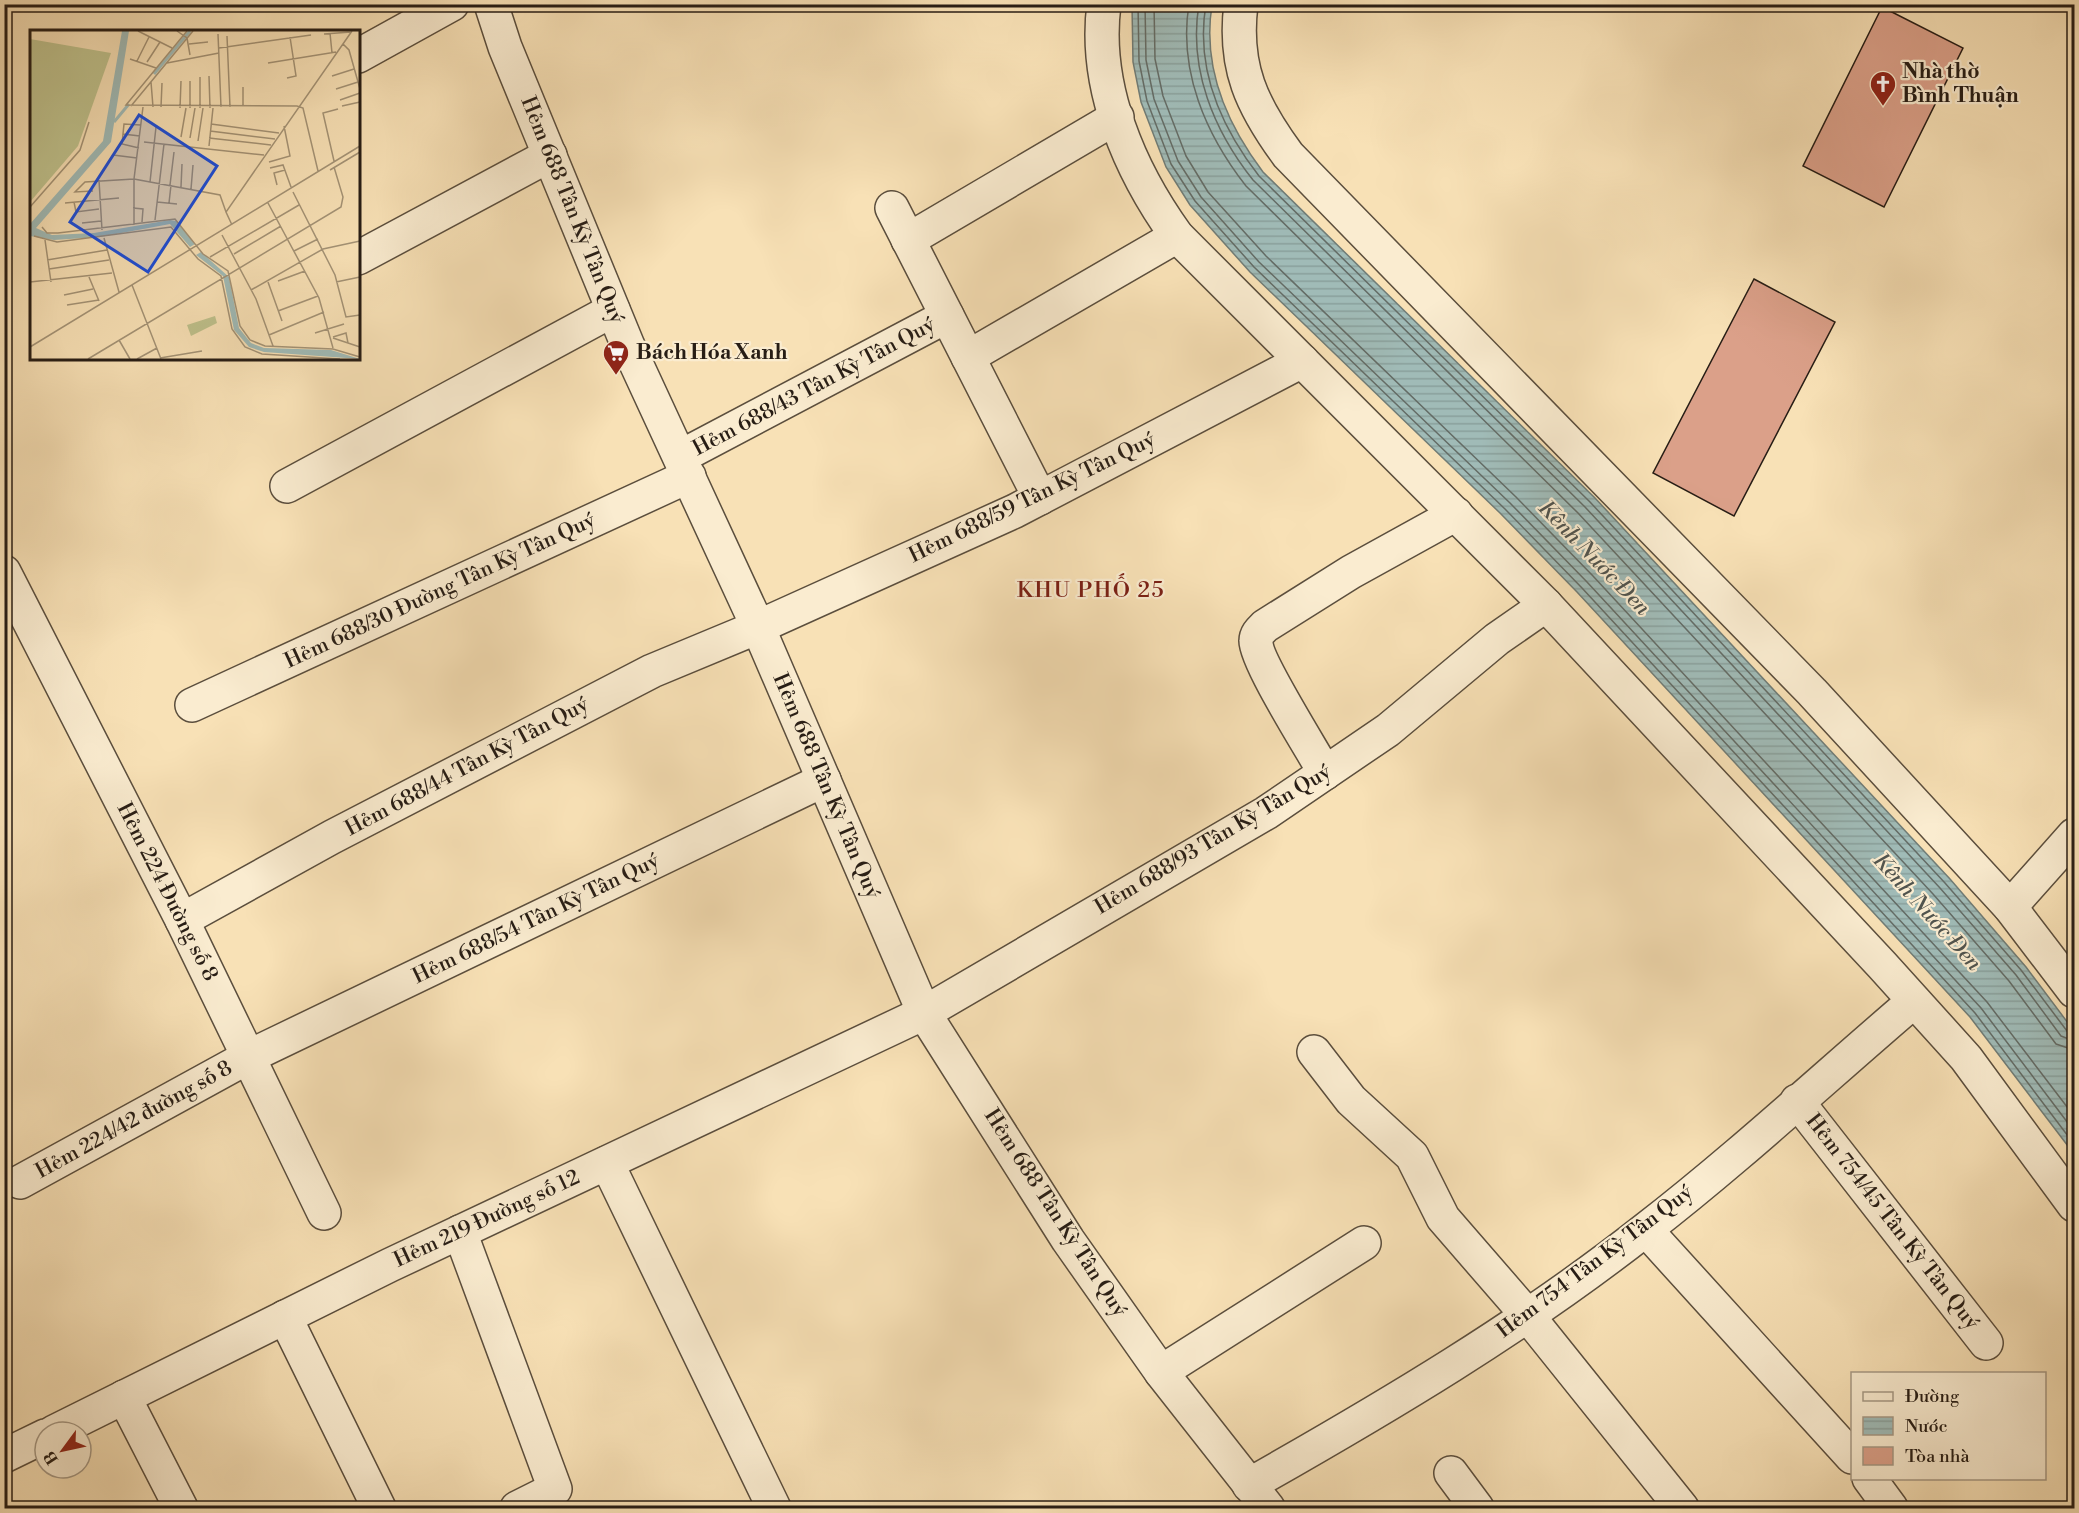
<svg xmlns="http://www.w3.org/2000/svg" width="2079" height="1513" font-family="'Libre Bodoni',serif">
  <style>
    .water { fill: url(#water-rules); stroke: #707c76; stroke-width: 1.5 }
    .lines { fill: none; stroke-linecap: round; stroke-linejoin: round }
    .shore { stroke: #646c66; stroke-width: 1.5 }
    .building { fill: #dba089; stroke: #271d15; stroke-width: 1.5 }
    .minor-casing { stroke: #5b4e3d; stroke-width: 36 }
    .tertiary-casing { stroke: #5b4e3d; stroke-width: 36 }
    .minor { stroke: #faecd0; stroke-width: 33 }
    .tertiary { stroke: #faecd0; stroke-width: 33 }
    .labels { text-anchor: middle; dominant-baseline: central; stroke-width: 4.5; stroke-linejoin: round; paint-order: stroke }
    .poi-label { font-size: 21px; font-weight: bold; fill: #271d15; stroke: #faecd0; text-anchor: start }
    .street-label { font-size: 21px; fill: #271d15; stroke: #faecd0 }
    .water-label { font-size: 22px; font-style: italic; fill: #51544e; stroke: #faecd0 }
    .neighbourhood-label { font-size: 22px; letter-spacing: 1.5px; fill: #7a1f14; stroke: #faecd0 }
    .inset-river { fill: none; stroke: #a0bbb7; stroke-width: 3 }
    .inset-road { fill: none; stroke: #a49376; stroke-width: 1.5 }
    .view { fill: #1d4ed8; fill-opacity: 0.15; stroke: #1d4ed8; stroke-width: 3 }
    .inset-edge { fill: none; stroke: #271d15; stroke-width: 3 }
  </style>
  <defs>
    <pattern id="water-rules" width="6" height="5" patternUnits="userSpaceOnUse" patternTransform="scale(1.5)"><rect width="6" height="5" fill="#a0bbb7"/><path d="M0 2.5h6" fill="none" stroke="#8aa09c"/></pattern>
  </defs>
  <rect width="100%" height="100%" fill="#f8e1b6"/>
  <filter id="stains"><feTurbulence type="fractalNoise" baseFrequency=".00333" numOctaves="4"/><feColorMatrix values="0 0 0 0 .2 0 0 0 0 .09 0 0 0 0 .02 0 0 0 .5 -.17"/></filter>
  <radialGradient id="worn" r=".72"><stop offset=".6" stop-color="#630" stop-opacity="0"/><stop offset="1" stop-color="#630" stop-opacity=".3"/></radialGradient>
  <path class="water" d="M 1132,5 L 1212,5 C 1202,67 1226,123 1263,172 L 1595,498 L 1950,879 L 2026,967 L 2074,1031 L 2074,1154 L 1970,1017 L 1577,592 L 1500,513 L 1250,272 L 1190,205 L 1166,167 L 1141,102 L 1133,62 Z"/>
  <g class="lines">
    <g class="shore">
      <path d="M 1138,4 L 1139,61 L 1147,101 L 1171,164 L 1195,201 L 1254,267 L 1505,509 L 1582,588 L 1975,1013 L 2074,1144"/>
      <path d="M 1145,4 L 1146,60 L 1154,99 L 1178,161 L 1201,197 L 1259,262 L 1510,503 L 1587,582 L 1981,1008 L 2074,1131"/>
      <path d="M 1154,4 L 1155,59 L 1163,96 L 1186,156 L 1208,192 L 1266,256 L 1516,497 L 1593,576 L 1987,1002 L 2074,1116"/>
      <path d="M 1189,4 C 1178,71 1206,135 1246,186 L 1578,513 L 1933,894 L 2009,981 L 2056,1044 L 2074,1050"/>
      <path d="M 1199,4 C 1188,69 1214,131 1253,180 L 1585,507 L 1940,888 L 2016,975 L 2061,1036 L 2074,1041"/>
      <path d="M 1206,4 C 1195,68 1221,127 1259,176 L 1590,502 L 1945,883 L 2021,970 L 2067,1031 L 2074,1034"/>
    </g>
  </g>
  <g class="building">
    <path d="M 1882,7 L 1963,48 L 1884,207 L 1803,166 Z"/>
    <path d="M 1754,279 L 1835,322 L 1734,516 L 1653,473 Z"/>
  </g>
  <g class="lines">
    <g class="minor-casing">
      <g id="minor">
        <path d="M 491,4 L 505,47 L 628,346 L 758,627 L 924,1013 L 1068,1240 L 1161,1372 L 1268,1508"/>
        <path d="M 358,56 L 452,4"/>
        <path d="M 892,208 L 1040,498"/>
        <path d="M 908,240 L 1117,117"/>
        <path d="M 358,258 L 550,155"/>
        <path d="M 968,357 L 1177,236"/>
        <path d="M 680,457 L 947,316"/>
        <path d="M 287,486 L 613,310"/>
        <path d="M 4,572 L 182,920 L 324,1213"/>
        <path d="M 192,705 L 689,476"/>
        <path d="M 1325,773 C 1313,751 1255,660 1256,641 C 1256,634 1261,630 1265,626 L 1351,572 L 1456,514"/>
        <path d="M 2010,907 L 2074,835"/>
        <path d="M 182,920 L 332,837 L 652,671 L 758,627 L 1015,511 L 1302,361"/>
        <path d="M 1314,1052 L 1351,1100 L 1412,1156 L 1443,1218 L 1528,1316 L 1682,1508"/>
        <path d="M 1797,1101 L 1986,1343"/>
        <path d="M 607,1163 L 774,1508"/>
        <path d="M 20,1182 L 248,1057 L 824,780"/>
        <path d="M 1646,1230 L 1852,1457"/>
        <path d="M 460,1232 L 555,1489 L 517,1508"/>
        <path d="M 285,1317 L 379,1508"/>
        <path d="M 1161,1372 L 1364,1243"/>
        <path d="M 124,1397 L 181,1508"/>
        <path d="M 54,1432 L 390,1265 L 924,1013 L 1266,813 L 1388,730 L 1497,639 L 1546,605"/>
        <path d="M 4,1456 L 45,1436"/>
        <path d="M 1451,1473 L 1477,1508"/>
        <path d="M 1869,1478 L 1891,1508"/>
        <path d="M 1249,1485 C 1385,1408 1522,1327 1645,1230 C 1738,1158 1825,1077 1914,1001"/>
      </g>
    </g>
    <g class="tertiary-casing">
      <g id="tertiary">
        <path d="M 1104,4 C 1093,87 1130,171 1177,236 L 1546,605 L 1882,965 L 1966,1058 L 2074,1205"/>
        <path d="M 1241,4 C 1233,67 1252,106 1288,155 L 1812,692 L 2010,907 L 2074,991"/>
      </g>
    </g>
    <use href="#minor" class="minor"/>
    <use href="#tertiary" class="tertiary"/>
  </g>
  <defs>
    <g id="church-pin" transform="scale(1.35)"><path d="M0 17L-7.5 6A9.5 9.5 0 1 1 7.5 6Z" fill="#8f2418" stroke="#faecd0"/><path d="M-1.2-6h2.4v3.5h3.3v2.4h-3.3V6h-2.4V-.1h-3.3v-2.4h3.3Z" fill="#fff"/></g>
    <g id="supermarket-pin" transform="scale(1.35)"><path d="M0 17L-7.5 6A9.5 9.5 0 1 1 7.5 6Z" fill="#8f2418" stroke="#faecd0"/><path d="M-6-5.5h2.5l.6 2H6L4.5 2H-2.5L-4.4-4H-6ZM-1.5 3.2a1.3 1.3 0 1 0 .1 0ZM3 3.2a1.3 1.3 0 1 0 .1 0Z" fill="#fff"/></g>
  </defs>
  <g fill-rule="evenodd">
    <use href="#church-pin" x="1883" y="84"/>
    <use href="#supermarket-pin" x="616" y="353"/>
  </g>
  <g class="labels">
    <g class="poi-label">
      <text x="1902" y="72">Nhà thờ<tspan x="1902" dy="24">Bình Thuận</tspan></text>
      <text x="636" y="353">Bách Hóa Xanh</text>
    </g>
    <g class="street-label">
      <text transform="translate(572 210) rotate(68)">Hẻm 688 Tân Kỳ Tân Quý</text>
      <text transform="translate(814 387) rotate(-28)">Hẻm 688/43 Tân Kỳ Tân Quý</text>
      <text transform="translate(1032 498) rotate(-26)">Hẻm 688/59 Tân Kỳ Tân Quý</text>
      <text transform="translate(440 591) rotate(-25)">Hẻm 688/30 Đường Tân Kỳ Tân Quý</text>
      <text transform="translate(467 767) rotate(-28)">Hẻm 688/44 Tân Kỳ Tân Quý</text>
      <text transform="translate(826 786) rotate(67)">Hẻm 688 Tân Kỳ Tân Quý</text>
      <text transform="translate(1213 840) rotate(-31)">Hẻm 688/93 Tân Kỳ Tân Quý</text>
      <text transform="translate(167 892) rotate(63)">Hẻm 224 Đường số 8</text>
      <text transform="translate(536 919) rotate(-26)">Hẻm 688/54 Tân Kỳ Tân Quý</text>
      <text transform="translate(134 1120) rotate(-29)">Hẻm 224/42 đường số 8</text>
      <text transform="translate(1055 1213) rotate(57)">Hẻm 688 Tân Kỳ Tân Quý</text>
      <text transform="translate(487 1219) rotate(-25)">Hẻm 219 Đường số 12</text>
      <text transform="translate(1892 1222) rotate(52)">Hẻm 754/45 Tân Kỳ Tân Quý</text>
      <text transform="translate(1595 1262) rotate(-37)">Hẻm 754 Tân Kỳ Tân Quý</text>
    </g>
    <g class="water-label">
      <text transform="translate(1594 558) rotate(46)">Kênh Nước Đen</text>
      <text transform="translate(1927 912) rotate(48)">Kênh Nước Đen</text>
    </g>
    <g class="neighbourhood-label">
      <text x="1091" y="590">KHU PHỐ 25</text>
    </g>
  </g>
  <g transform="translate(30 30)">
    <rect width="330" height="330" fill="#f8e1b6"/>
    <path d="M 0,9 L 81,23 L 48,116 L 0,172 Z" fill="#bfc28d"/>
    <path d="M 185,286 L 187,293 L 161,306 L 157,295 Z" fill="#bfc28d"/>
    <path d="M 92,1 L 99,1 L 81,112 L 6,198 L 22,205 L 64,203 L 140,190 L 146,191 L 165,214 L 160,217 L 140,194 L 70,207 L 24,210 L 0,206 L 0,194 L 73,111 ZM 171,222 L 199,247 L 209,298 L 221,313 L 234,318 L 301,320 L 330,329 L 234,322 L 219,317 L 204,300 L 193,246 L 166,225 Z" fill="#a0bbb7"/>
    <path class="inset-river" d="M 124,44 L 160,1M 84,92 L 99,74"/>
    <path class="inset-road" d="M 108,1 L 142,18M 147,1 L 157,8 L 160,25M 157,1 L 96,75 L 267,76 L 273,78 L 288,141M 300,3 L 302,23M 188,4 L 191,77M 294,4 L 321,2M 197,6 L 200,77M 159,14 L 178,12M 313,14 L 319,20 L 330,59M 189,18 L 281,5M 100,29 L 126,38M 107,31 L 119,7M 117,32 L 130,12M 137,33 L 189,23M 238,33 L 306,22M 179,46 L 180,78M 302,46 L 324,39M 170,47 L 170,78M 257,48 L 266,46 L 260,7M 121,52 L 123,77M 306,59 L 328,52M 310,70 L 330,63M 101,76 L 163,1M 213,76 L 213,57M 312,76 L 330,72M 131,77 L 132,53M 150,78 L 151,51M 160,78 L 160,51M 181,94 L 249,103M 180,101 L 245,109M 93,104 L 92,114 L 109,118M 110,106 L 93,104 L 94,94 L 111,95M 151,107 L 156,78M 160,108 L 165,78M 179,108 L 241,115M 168,111 L 173,78M 114,112 L 234,125M 179,116 L 183,78M 83,125 L 107,128M 304,131 L 293,83 L 308,79M 239,132 L 260,126 L 254,96M 240,138 L 253,135 L 261,157M 300,140 L 330,122M 69,150 L 72,200M 120,152 L 126,97M 140,155 L 144,122M 247,155 L 244,143 L 255,140M 151,157 L 152,134M 161,159 L 163,135M 63,161 L 45,162 L 55,152 L 104,149 L 190,165 L 196,182M 263,162 L 305,245 L 316,287 L 330,285M 44,172 L 46,182 L 69,179M 127,172 L 147,174M 35,173 L 89,168M 139,173 L 141,155M 238,173 L 289,268 L 303,318M 0,177 L 50,120 L 59,92M 103,178 L 113,179 L 112,192M 125,190 L 134,114M 52,193 L 71,191M 104,195 L 104,149 L 113,77M 202,195 L 196,182 L 322,1M 12,197 L 17,203 L 28,203 L 145,189 L 173,224 L 198,241 L 210,296 L 220,310 L 235,316 L 303,319 L 330,327M 192,205 L 226,269 L 243,316M 4,206 L 27,212 L 141,197 L 168,229 L 191,246 L 202,299 L 215,317 L 232,324 L 310,329M 74,208 L 89,262M 15,210 L 21,252M 264,221 L 288,209M 204,224 L 251,196M 180,227 L 269,175M 17,230 L 77,220M 19,239 L 79,230M 59,247 L 69,271M 248,251 L 275,241M 0,252 L 82,243M 238,252 L 252,291M 306,252 L 330,247M 102,255 L 131,329M 221,260 L 293,219 L 330,211M 34,265 L 63,259M 37,275 L 69,270M 248,281 L 288,266M 285,303 L 314,294M 239,305 L 294,282M 303,307 L 316,303 L 318,313M 303,308 L 330,317M 89,310 L 100,329M 0,317 L 330,116M 130,328 L 172,321M 58,329 L 311,177 L 313,167 L 304,137M 107,329 L 127,318"/>
    <path class="view" d="M 109,85 L 187,136 L 118,242 L 40,192 Z"/>
    <rect width="330" height="330" class="inset-edge"/>
  </g>
  <rect width="2079" height="1513" fill="none" stroke="#f8e1b6" stroke-width="24"/>
  <rect x="6" y="6" width="2067" height="1501" fill="none" stroke="#271d15" stroke-width="3"/>
  <rect x="12" y="12" width="2055" height="1489" fill="none" stroke="#271d15" stroke-width="1.5"/>
  <rect x="1851" y="1372" width="195" height="108" fill="#faecd0" stroke="#a69985" stroke-width="1.5"/>
  <rect x="1863" y="1392" width="30" height="9" fill="#faecd0" stroke="#a69985" stroke-width="1.5"/>
  <text x="1905" y="1402" font-size="18" fill="#271d15">Đường</text>
  <rect x="1863" y="1417" width="30" height="18" fill="url(#water-rules)" stroke="#a69985" stroke-width="1.5"/>
  <text x="1905" y="1432" font-size="18" fill="#271d15">Nước</text>
  <rect x="1863" y="1447" width="30" height="18" fill="#dba089" stroke="#a69985" stroke-width="1.5"/>
  <text x="1905" y="1462" font-size="18" fill="#271d15">Tòa nhà</text>
  <g transform="translate(63 1450) rotate(237)"><circle r="28" fill="#faecd0" stroke="#a69985" stroke-width="1.5"/>
  <path d="M0-4.5L10 22L0 15L-10 22Z" fill="#8f2418"/>
  <text y="-9" font-size="16" font-weight="bold" text-anchor="middle" fill="#271d15">B</text>
  </g>
  <rect width="100%" height="100%" filter="url(#stains)"/>
  <rect width="100%" height="100%" fill="url(#worn)"/>
</svg>
